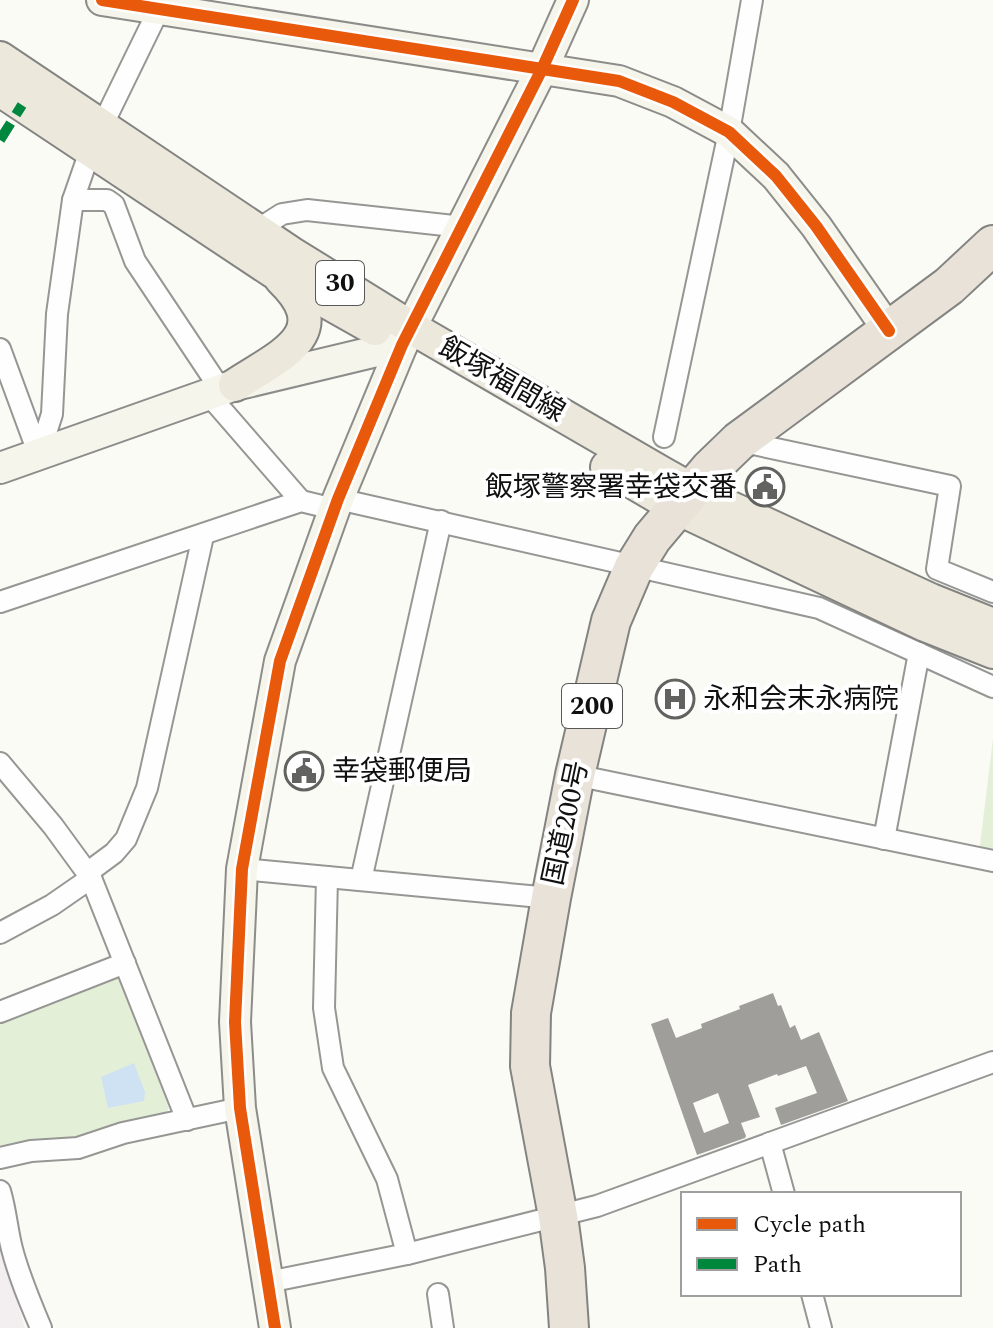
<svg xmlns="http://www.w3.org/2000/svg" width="993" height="1328" font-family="Spectral,'Noto Sans JP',serif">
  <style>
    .industrial { fill: #f3eff1 }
    .green { fill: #e3f0d7 }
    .water { fill: #cee2f3 }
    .building { fill: #9f9e9b; fill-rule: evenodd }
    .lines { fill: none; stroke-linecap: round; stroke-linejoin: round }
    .street-casing { stroke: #969694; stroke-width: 24 }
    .secondary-casing { stroke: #8c8c8a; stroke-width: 34 }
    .primary-casing { stroke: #838381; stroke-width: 36 }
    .highway-casing { stroke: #838381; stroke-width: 42 }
    .street { stroke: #fefefe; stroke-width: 20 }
    .secondary { stroke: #f5f5ec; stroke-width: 30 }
    .primary { stroke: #ece9dc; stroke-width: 32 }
    .highway { stroke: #e8e2d8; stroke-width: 38 }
    .quiet { stroke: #00873e; stroke-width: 10; stroke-dasharray: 20 10; stroke-linecap: butt }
    .cycleway-casing { stroke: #fff; stroke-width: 17 }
    .cycleway { stroke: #e8590c; stroke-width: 12 }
    .labels { text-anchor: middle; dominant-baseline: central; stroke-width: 8; stroke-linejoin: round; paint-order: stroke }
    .shield { fill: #fff; stroke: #585858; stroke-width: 2 }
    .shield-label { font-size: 26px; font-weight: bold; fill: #101010 }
    .street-label { font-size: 28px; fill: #101010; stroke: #fff }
    .poi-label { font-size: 28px; fill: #101010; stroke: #fff; text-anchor: start }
  </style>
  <rect width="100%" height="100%" fill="#fbfbf6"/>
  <path class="industrial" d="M 0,1247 L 25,1328 L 0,1328 Z"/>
  <g class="green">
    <path d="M 993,739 L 993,856 L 979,853 Z"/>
    <path d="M 108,976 L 119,979 L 169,1108 L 166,1112 L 70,1138 L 0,1147 L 0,1018 Z"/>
  </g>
  <path class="water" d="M 134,1063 L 145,1092 L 144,1101 L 108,1108 L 101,1077 Z"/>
  <path class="building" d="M 773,993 L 778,1006 L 781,1005 L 790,1028 L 795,1025 L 801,1040 L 819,1032 L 848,1101 L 781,1125 L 775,1108 L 817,1093 L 806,1066 L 778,1076 L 777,1074 L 748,1085 L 760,1117 L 741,1123 L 746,1136 L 745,1138 L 697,1155 L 651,1024 L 668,1018 L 676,1038 L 702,1028 L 701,1024 L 740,1009 L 739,1006 ZM 718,1093 L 729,1123 L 704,1133 L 693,1103 Z"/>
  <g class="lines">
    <g class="street-casing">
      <g id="street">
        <path d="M 102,126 L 160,7"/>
        <path d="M 73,200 L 107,200 L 114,205 L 135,261 L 221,390"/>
        <path d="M 257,230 L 282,214 L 307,210 L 463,227"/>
        <path d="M 0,349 L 39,455"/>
        <path d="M 208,394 L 301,501"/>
        <path d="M 664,437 L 729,132 L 752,0"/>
        <path d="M 739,441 L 950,486 L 937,569 L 993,592"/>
        <path d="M 39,455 L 52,414 L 57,314 L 73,200 L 90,151"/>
        <path d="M 338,499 L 819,608 L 993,687"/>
        <path d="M 0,602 L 301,501 L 334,509"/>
        <path d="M 0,763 L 53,826 L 91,878 L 187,1120"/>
        <path d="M 575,775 L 993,861"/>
        <path d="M 884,839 L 919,653"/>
        <path d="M 242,869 L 551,898"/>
        <path d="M 87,873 L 114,853 L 126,839 L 147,788 L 203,536"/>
        <path d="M 327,877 L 324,1008 L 333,1068 L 387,1179 L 407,1254"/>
        <path d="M 361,880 L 441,521"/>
        <path d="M 0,933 L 52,905 L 91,878"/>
        <path d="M 0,1012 L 125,963"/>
        <path d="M 770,1143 L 784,1194"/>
        <path d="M 0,1158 L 31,1151 L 78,1148 L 123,1133 L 240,1108"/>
        <path d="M 0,1191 C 6,1211 7,1230 12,1249 C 19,1276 30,1302 41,1328"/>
        <path d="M 268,1282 L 407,1254 L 597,1206 L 993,1062"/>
        <path d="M 438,1294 L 443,1328"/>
        <path d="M 812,1294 L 821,1328"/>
      </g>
    </g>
    <g class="secondary-casing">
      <g id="secondary">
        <path d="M 102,0 L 619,81 L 673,102 L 729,132 L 776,176 L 816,226 L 889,331"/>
        <path d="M 0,468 L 235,385 L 402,345"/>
        <path d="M 275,1328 L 240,1108 L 235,1022 L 242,869 L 280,661 L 338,499 L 402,345 L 542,69 L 573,0"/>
      </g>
    </g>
    <g class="primary-casing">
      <g id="primary">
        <path d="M 0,58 L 291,253 L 412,328 L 662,473 L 692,490 L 931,600 L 993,625"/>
        <path d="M 0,90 L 274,272 L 375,329"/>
        <path d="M 235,385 C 279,356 338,334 281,279"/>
        <path d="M 607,467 L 677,508 L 925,625 L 993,652"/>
      </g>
    </g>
    <g class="highway-casing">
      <path id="highway" d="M 569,1328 L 565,1268 L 558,1216 L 530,1066 L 531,1013 L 551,898 L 575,775 L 611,621 L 634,567 L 652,538 L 710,469 L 739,441 L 949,286 L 993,245"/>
    </g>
    <use href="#street" class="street"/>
    <use href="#secondary" class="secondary"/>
    <use href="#primary" class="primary"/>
    <use href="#highway" class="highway"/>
    <path class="quiet" d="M 0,140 L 22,105"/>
    <g class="cycleway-casing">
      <g id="cycleway">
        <path d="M 102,0 L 619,81 L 673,102 L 729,132 L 776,176 L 816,226 L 889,331"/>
        <path d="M 275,1328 L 240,1108 L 235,1022 L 242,869 L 280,661 L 338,499 L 402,345 L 542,69 L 573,0"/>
      </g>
    </g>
    <use href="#cycleway" class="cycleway"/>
  </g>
  <defs>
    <g id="civic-ring" transform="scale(2)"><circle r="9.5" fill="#fff" stroke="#626260" stroke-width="1.5"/><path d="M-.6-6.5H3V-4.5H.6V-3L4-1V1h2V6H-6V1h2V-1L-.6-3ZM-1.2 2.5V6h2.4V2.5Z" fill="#626260"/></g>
    <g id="hospital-ring" transform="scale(2)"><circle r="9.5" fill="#fff" stroke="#626260" stroke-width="1.5"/><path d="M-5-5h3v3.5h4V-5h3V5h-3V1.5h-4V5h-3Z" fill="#626260"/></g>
  </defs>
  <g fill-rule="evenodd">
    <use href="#civic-ring" x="765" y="487"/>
    <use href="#hospital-ring" x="675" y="699"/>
    <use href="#civic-ring" x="304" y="771"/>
  </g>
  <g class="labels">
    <g class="shield">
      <rect x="316" y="261" width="48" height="44" rx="6"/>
      <rect x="562" y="684" width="60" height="44" rx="6"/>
    </g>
    <g class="shield-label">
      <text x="340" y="283">30</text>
      <text x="592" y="706">200</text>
    </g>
    <g class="street-label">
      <text transform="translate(502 380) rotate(30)">飯塚福間線</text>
      <text transform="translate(566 823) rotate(-78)">国道200号</text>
    </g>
    <g class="poi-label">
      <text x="737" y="487" text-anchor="end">飯塚警察署幸袋交番</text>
      <text x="703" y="699">永和会末永病院</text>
      <text x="332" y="771">幸袋郵便局</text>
    </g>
  </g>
  <rect x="681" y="1192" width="280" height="104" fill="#ffffff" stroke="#9f9f9f" stroke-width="2"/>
  <rect x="697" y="1218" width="40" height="12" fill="#e8590c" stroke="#9f9f9f" stroke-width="2"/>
  <text x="753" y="1232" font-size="24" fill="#101010">Cycle path</text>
  <rect x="697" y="1258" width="40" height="12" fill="#00873e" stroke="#9f9f9f" stroke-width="2"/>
  <text x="753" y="1272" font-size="24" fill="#101010">Path</text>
</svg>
